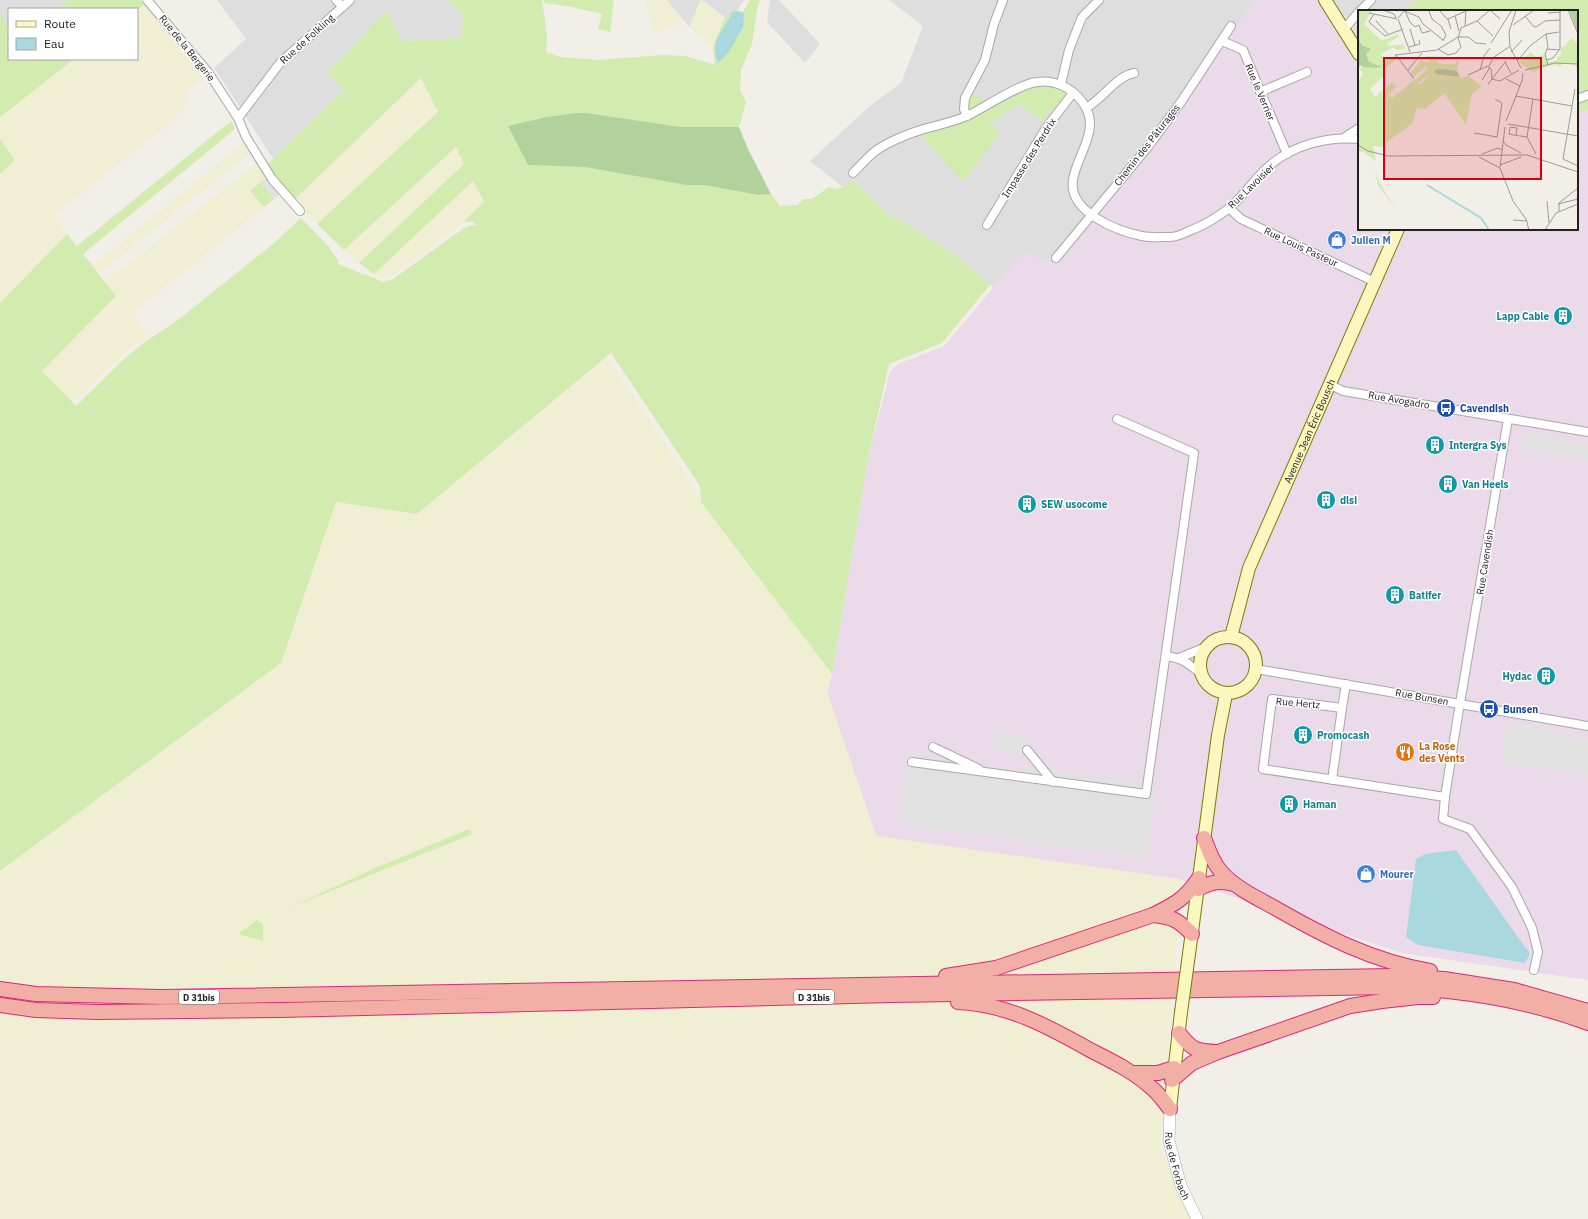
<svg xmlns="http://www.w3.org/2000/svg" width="1588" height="1219" font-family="'IBM Plex Sans',sans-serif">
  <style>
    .residential { fill: #dfdedf }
    .industrial { fill: #ebdae9 }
    .farmland { fill: #f0efd4 }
    .grass { fill: #d2ebaf }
    .forest { fill: #b1d19d }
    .parking { fill: #e1e1e1 }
    .water { fill: #a9d8df }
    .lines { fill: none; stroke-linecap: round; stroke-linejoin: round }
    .minor-casing { stroke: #a8a8a8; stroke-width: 10 }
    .tertiary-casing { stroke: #a8a8a8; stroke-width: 12 }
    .secondary-casing { stroke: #7b7c05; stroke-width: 14 }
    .trunk-casing { stroke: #dc2977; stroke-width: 16 }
    .minor { stroke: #fff; stroke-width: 8 }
    .tertiary { stroke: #fff; stroke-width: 11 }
    .secondary { stroke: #faf8be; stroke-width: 12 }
    .trunk { stroke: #f2afa6; stroke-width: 14 }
    .secondary-bridge-casing { stroke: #7b7c05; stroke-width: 14; stroke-linecap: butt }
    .secondary-bridge { stroke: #faf8be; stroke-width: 12 }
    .labels { text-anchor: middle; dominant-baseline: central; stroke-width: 3; stroke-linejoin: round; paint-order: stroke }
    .shield { fill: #fff; stroke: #646464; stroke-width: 1 }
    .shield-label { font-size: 9px; font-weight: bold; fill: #212121 }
    .street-label { font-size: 10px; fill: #212121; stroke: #fff }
    .shop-label { font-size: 10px; font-weight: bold; fill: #366cbe; stroke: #fff; text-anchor: start }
    .culture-label { font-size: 10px; font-weight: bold; fill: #0d838f; stroke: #fff; text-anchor: start }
    .transit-label { font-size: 10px; font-weight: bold; fill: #164399; stroke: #fff; text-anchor: start }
    .food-label { font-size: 10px; font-weight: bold; fill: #c56008; stroke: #fff; text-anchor: start }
    .inset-river { fill: none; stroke: #a9d8df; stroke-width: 2 }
    .inset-road { fill: none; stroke: #9e9c98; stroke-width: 1 }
    .view { fill: #d30014; fill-opacity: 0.15; stroke: #d30014; stroke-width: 2 }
    .inset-edge { fill: none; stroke: #212121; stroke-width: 2 }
  </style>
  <rect width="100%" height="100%" fill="#f2eee8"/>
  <g class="residential">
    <path d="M 0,0 L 68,0 L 56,9 L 9,9 L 9,28 L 0,13 Z"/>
    <path d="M 217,0 L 448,0 L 463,16 L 461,38 L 402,41 L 387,12 L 327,73 L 344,89 L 276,163 L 214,68 L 246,39 Z"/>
    <path d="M 667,0 L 701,0 L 689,27 L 684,21 Z"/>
    <path d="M 702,0 L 744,0 L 738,9 L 733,10 L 727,19 Z"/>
    <path d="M 770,0 L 779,0 L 820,44 L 805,63 L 767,22 Z"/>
    <path d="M 889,0 L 1256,0 L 1101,212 L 1090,221 L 1053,265 L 1029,254 L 1020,256 L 993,288 L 952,253 L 893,216 L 891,218 L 854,181 L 843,187 L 810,161 L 872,104 L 901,83 L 923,26 Z"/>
    <path d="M 1331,0 L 1417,0 L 1404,11 L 1359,11 L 1359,35 Z"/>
  </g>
  <path class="industrial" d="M 1256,0 L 1331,0 L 1359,35 L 1359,229 L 1577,229 L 1577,114 L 1588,110 L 1588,980 L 1402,953 L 1179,879 L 876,836 L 827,692 L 832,674 L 868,458 L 890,372 L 898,364 L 944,346 L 1020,256 L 1029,254 L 1053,265 L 1090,221 L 1101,212 Z"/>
  <g class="farmland">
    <path d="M 647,0 L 667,0 L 684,21 L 655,33 L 645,2 Z"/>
    <path d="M 701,0 L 725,17 L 713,47 L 689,27 Z"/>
    <path d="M 144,4 L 202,77 L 186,92 L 184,110 L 172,121 L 54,215 L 67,234 L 0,303 L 0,174 L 15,160 L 0,139 L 0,117 L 74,59 L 137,59 L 137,10 Z"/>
    <path d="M 421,78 L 438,112 L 317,224 L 294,200 Z"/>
    <path d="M 245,142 L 251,152 L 99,274 L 92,266 Z"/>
    <path d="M 456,147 L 464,164 L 359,263 L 344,250 Z"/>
    <path d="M 257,163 L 267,178 L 251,191 L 264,207 L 133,313 L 147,336 L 120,357 L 72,403 L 42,371 L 116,297 L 105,282 Z"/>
    <path d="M 473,181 L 484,202 L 463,222 L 393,275 L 382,277 L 374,274 Z"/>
    <path d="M 607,357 L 696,490 L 695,491 L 701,502 L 832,674 L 827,692 L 876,836 L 1182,880 L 1160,1149 L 1193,1219 L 0,1219 L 0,871 L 281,663 L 336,502 L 417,514 Z"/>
  </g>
  <g class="grass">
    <path d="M 68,0 L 140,0 L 144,4 L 137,10 L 56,9 Z"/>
    <path d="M 448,0 L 542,0 L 547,35 L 546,52 L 560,57 L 599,60 L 663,55 L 685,56 L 715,65 L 713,47 L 725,17 L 727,18 L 730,13 L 735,8 L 738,9 L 738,11 L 743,12 L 750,0 L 760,0 L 757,9 L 752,44 L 741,70 L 740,91 L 746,102 L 739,127 L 681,127 L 587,113 L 546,117 L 508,126 L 528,165 L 585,167 L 686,185 L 704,185 L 759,195 L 771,194 L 780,206 L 798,205 L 803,199 L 812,199 L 829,187 L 835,189 L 843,187 L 854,181 L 891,218 L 894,216 L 958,257 L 990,285 L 942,343 L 889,364 L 868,458 L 832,674 L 701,502 L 700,486 L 611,353 L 417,514 L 336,502 L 281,663 L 0,871 L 0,303 L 67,234 L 77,246 L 231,121 L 235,129 L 83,254 L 116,296 L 42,371 L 76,406 L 123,360 L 145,342 L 178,320 L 273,244 L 301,218 L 327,245 L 339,261 L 337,263 L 362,274 L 371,281 L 362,273 L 383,282 L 393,279 L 464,228 L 472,225 L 477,226 L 473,222 L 463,222 L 484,202 L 473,181 L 374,274 L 359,263 L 464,164 L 456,147 L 344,250 L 317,224 L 438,112 L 421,78 L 294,200 L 266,166 L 344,90 L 327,73 L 387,11 L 402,41 L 461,38 L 463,16 Z"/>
    <path d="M 544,0 L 614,0 L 610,32 L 598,29 L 602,14 L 572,7 L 545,3 Z"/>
    <path d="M 1417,0 L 1588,0 L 1588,110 L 1577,114 L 1577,11 L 1404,11 Z"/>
    <path d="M 0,13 L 9,28 L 9,59 L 74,59 L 0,117 Z"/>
    <path d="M 1046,86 C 1054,87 1062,88 1066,95 L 1066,97 L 1055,110 L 1052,107 L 1042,121 L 1019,104 L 990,123 L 1000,133 L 963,182 L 920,135 L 959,124 L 1028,90 L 1037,87 Z"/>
    <path d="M 970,93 L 986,101 L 969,109 L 967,108 L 967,100 Z"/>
    <path d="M 0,139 L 15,160 L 0,174 Z"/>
    <path d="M 261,182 L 274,199 L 264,207 L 250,191 Z"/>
    <path d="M 469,829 L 472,834 L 289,908 L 373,869 Z"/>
    <path d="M 257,920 L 263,924 L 263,941 L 238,934 Z"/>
  </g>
  <path class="forest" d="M 577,113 L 587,113 L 681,127 L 739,127 L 748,149 L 771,194 L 759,195 L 704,185 L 686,185 L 585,167 L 528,165 L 508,126 L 546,117 Z"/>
  <g class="parking">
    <path d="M 267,178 L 280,194 L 274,199 L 261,182 Z"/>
    <path d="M 1525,433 L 1588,444 L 1588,460 L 1522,449 Z"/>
    <path d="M 1508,723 L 1549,729 L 1551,732 L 1588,739 L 1588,776 L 1502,763 Z"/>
    <path d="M 1001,729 L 1030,741 L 1023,760 L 994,748 Z"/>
    <path d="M 909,754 L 1002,769 L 1049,770 L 1157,784 L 1146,859 L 899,824 Z"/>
  </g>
  <g class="water">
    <path d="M 737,11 L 744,13 L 743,27 L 728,53 L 718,63 C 717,59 715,55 715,50 C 714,37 728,24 732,12 Z"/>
    <path d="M 1456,850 L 1530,954 L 1525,963 L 1418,945 L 1406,937 L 1416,859 L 1425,854 Z"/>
  </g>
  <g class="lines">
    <g class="minor-casing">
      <g id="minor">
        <path d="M 147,0 L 208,72 L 238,118 L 246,137 L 272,179 L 300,211"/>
        <path d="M 336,0 L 343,7"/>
        <path d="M 1360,11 L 1371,0"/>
        <path d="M 1344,29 L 1359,12"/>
        <path d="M 1222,41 L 1243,50 L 1287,154"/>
        <path d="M 1061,84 L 1069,50 L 1082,17 L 1099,0"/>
        <path d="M 1260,92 L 1307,72"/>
        <path d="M 1577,99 L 1588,95"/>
        <path d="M 1086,108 C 1103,99 1115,77 1134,73"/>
        <path d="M 967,116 L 964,109 L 965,98 L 985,60 L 994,24 L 1003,0"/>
        <path d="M 238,118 L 280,63 L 350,0"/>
        <path d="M 1345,137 L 1359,128"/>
        <path d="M 853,173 C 860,166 866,159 873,153 C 881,146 899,138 909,134 C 929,126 950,124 969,115 C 985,107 1021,83 1037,82 C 1056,79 1077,90 1086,108 C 1099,132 1076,157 1073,180 C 1068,212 1117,231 1142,236 C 1151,238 1161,237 1170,237 C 1177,237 1183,234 1189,231 C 1203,226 1216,218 1228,209 C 1243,197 1254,179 1269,166 C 1293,145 1327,136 1359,139"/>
        <path d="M 1229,208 L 1241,219 L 1375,282"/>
        <path d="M 987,225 L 1046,128 L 1073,93"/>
        <path d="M 1056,258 L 1147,148 L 1181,102 L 1231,26"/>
        <path d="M 1329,384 L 1343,391 L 1588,432"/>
        <path d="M 1508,419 L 1456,727 L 1445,797 L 1443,819 L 1470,829 L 1512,887 L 1532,928 L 1538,952 L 1534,970"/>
        <path d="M 1166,656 C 1182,658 1188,663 1200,673"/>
        <path d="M 1179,658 L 1206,647"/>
        <path d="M 1256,669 L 1588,726"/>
        <path d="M 1342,708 L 1346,684"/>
        <path d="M 933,747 L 979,769"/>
        <path d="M 1027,750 L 1053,782"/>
        <path d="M 912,762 L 1146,794 L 1194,453 L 1117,419"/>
        <path d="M 1332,780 L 1342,708 L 1272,699 L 1263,769 L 1445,797"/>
      </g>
    </g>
    <g class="tertiary-casing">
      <g id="tertiary">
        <path id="s1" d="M 1170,1109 L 1169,1141 L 1181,1186 L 1197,1219"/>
      </g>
    </g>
    <g class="secondary-casing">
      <g id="secondary">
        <path d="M 1325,0 L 1359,54"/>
        <circle cx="1228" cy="665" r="28"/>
        <path id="s2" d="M 1231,637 L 1249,568 L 1398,229"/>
        <path d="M 1189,954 L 1218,735 L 1226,694"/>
        <path d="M 1170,1109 L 1181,1012"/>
      </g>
    </g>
    <g class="trunk-casing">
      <g id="trunk">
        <path d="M 1204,838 C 1209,851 1213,863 1222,873 C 1236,888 1257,898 1275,908 C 1326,937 1372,961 1430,971"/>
        <path d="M 1198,889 C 1211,882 1220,880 1234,884"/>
        <path d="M 1153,915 C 1175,904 1185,899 1199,878"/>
        <path d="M 946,976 L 996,968 L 1153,915 C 1173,917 1178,920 1192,934"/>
        <path d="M 0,989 L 36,994 L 161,997 L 1391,976 L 1444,979 L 1514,990 L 1588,1011"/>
        <path d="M 958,1002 C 1008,1004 1049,1027 1092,1051 C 1114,1062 1136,1073 1154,1090 C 1160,1095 1165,1103 1170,1109"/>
        <path d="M 0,1005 L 36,1010 L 97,1012 L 281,1010 L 892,995 L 1392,987 C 1460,990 1524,999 1588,1023"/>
        <path d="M 1179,1033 C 1192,1050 1196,1051 1217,1052"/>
        <path d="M 1133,1073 L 1158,1073 L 1174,1068"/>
        <path d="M 1172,1080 L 1192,1063 L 1218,1052 L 1350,1006 L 1382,1001 L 1418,997 L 1433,997"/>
      </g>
    </g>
    <use href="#minor" class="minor"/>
    <use href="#tertiary" class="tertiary"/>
    <use href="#secondary" class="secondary"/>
    <use href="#trunk" class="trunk"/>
    <g class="secondary-bridge-casing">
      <path id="secondary-bridge" d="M 1181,1012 L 1189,954"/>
    </g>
    <use href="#secondary-bridge" class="secondary-bridge"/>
  </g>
  <defs>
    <g id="shop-disc" transform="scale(1)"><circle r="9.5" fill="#3f7fe0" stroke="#fff"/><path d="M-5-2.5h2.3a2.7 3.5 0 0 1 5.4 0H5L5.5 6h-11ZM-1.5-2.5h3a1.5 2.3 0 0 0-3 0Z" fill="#fff"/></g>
    <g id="building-disc" transform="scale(1)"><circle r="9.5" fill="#0f9aa8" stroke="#fff"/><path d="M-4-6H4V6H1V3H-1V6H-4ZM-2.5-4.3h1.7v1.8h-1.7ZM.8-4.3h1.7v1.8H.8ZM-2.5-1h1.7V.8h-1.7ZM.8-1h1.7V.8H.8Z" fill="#fff"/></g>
    <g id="bus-disc" transform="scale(1)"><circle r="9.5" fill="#1a4fb4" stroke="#fff"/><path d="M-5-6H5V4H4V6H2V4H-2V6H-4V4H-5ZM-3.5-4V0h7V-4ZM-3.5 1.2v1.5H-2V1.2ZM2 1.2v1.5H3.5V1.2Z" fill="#fff"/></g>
    <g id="restaurant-disc" transform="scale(1)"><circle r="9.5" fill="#e8710a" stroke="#fff"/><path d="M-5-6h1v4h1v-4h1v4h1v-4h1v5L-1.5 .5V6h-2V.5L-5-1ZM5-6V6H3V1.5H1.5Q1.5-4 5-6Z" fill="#fff"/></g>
  </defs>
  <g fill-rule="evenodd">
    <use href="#shop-disc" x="1337" y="240"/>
    <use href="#building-disc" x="1563" y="316"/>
    <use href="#bus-disc" x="1446" y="408"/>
    <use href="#building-disc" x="1435" y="445"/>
    <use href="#building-disc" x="1448" y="484"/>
    <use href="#building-disc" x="1326" y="500"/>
    <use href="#building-disc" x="1027" y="504"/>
    <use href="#building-disc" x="1395" y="595"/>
    <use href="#building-disc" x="1546" y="676"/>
    <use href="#bus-disc" x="1489" y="709"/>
    <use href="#building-disc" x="1303" y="735"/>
    <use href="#restaurant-disc" x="1405" y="752"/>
    <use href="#building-disc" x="1289" y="804"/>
    <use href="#shop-disc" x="1366" y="874"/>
  </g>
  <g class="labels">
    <g class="shield">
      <rect x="179" y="990" width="40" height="14" rx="3"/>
      <rect x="794" y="990" width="40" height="14" rx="3"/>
    </g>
    <g class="shield-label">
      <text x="199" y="997">D 31bis</text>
      <text x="814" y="997">D 31bis</text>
    </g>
    <g class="street-label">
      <text transform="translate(307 39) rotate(-42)">Rue de Folkling</text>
      <text transform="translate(187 48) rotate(51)">Rue de la Bergerie</text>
      <text transform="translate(1260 92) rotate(67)">Rue le Verrier</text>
      <text transform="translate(1147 145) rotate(-52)">Chemin des Pâturages</text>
      <text transform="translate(1029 158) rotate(-58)">Impasse des Perdrix</text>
      <text transform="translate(1251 186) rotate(-44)">Rue Lavoisier</text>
      <text transform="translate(1301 247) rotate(25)">Rue Louis Pasteur</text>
      <text transform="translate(1399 400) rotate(10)">Rue Avogadro</text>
      <text stroke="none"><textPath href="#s2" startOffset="221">Avenue Jean Éric Bousch</textPath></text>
      <text transform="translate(1485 562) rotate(-81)">Rue Cavendish</text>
      <text transform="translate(1422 697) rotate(10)">Rue Bunsen</text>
      <text transform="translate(1298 703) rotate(5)">Rue Hertz</text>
      <text stroke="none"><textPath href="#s1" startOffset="58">Rue de Forbach</textPath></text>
    </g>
    <g class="shop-label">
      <text x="1351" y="240">Julien M</text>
      <text x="1380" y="874">Mourer</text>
    </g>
    <g class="culture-label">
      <text x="1549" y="316" text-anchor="end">Lapp Cable</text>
      <text x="1449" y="445">Intergra Sys</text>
      <text x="1462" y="484">Van Heels</text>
      <text x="1340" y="500">dlsi</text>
      <text x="1041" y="504">SEW usocome</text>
      <text x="1409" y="595">Batifer</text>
      <text x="1532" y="676" text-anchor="end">Hydac</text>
      <text x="1317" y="735">Promocash</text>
      <text x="1303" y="804">Haman</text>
    </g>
    <g class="transit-label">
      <text x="1460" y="408">Cavendish</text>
      <text x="1503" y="709">Bunsen</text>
    </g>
    <g class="food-label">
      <text x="1419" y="746">La Rose<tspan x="1419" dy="12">des Vents</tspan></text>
    </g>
  </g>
  <g transform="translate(1358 10)">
    <rect width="220" height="220" fill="#f2eee8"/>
    <path d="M 0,0 L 14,0 L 6,14 L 24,31 L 40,24 L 41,27 L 29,33 L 31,36 L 45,34 L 47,39 L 38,40 L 36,37 L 23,44 L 28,52 L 37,45 L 40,48 L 25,60 L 28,64 L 12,79 L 17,87 L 49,60 L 34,73 L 38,77 L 30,85 L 34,88 L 56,70 L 62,75 L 72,64 L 60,73 L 57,70 L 69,59 L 68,56 L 55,68 L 52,64 L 64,49 L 66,52 L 72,52 L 68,46 L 87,47 L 86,51 L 80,49 L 80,53 L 85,54 L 97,54 L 101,48 L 99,61 L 76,61 L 103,68 L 110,66 L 124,76 L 114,84 L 108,115 L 86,83 L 67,99 L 59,98 L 54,114 L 26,134 L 26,137 L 15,136 L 18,151 L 6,142 L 0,141 L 0,72 L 5,64 L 1,58 L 11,57 L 19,58 L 19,60 L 24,55 L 21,56 L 11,52 L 8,44 L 12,39 L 5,36 L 0,29 ZM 213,28 L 220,34 L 220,60 L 216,53 L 205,53 L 202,57 L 197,54 L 175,62 L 161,52 L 173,42 L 178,48 L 186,44 L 189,53 L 199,50 L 199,47 L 203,45 L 203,37 L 206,37 ZM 17,161 L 23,175 L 37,198 L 20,175 Z" fill="#d2ebaf"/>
    <path d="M 211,0 L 220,0 L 220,22 ZM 0,29 L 5,36 L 13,39 L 8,44 L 11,52 L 21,56 L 25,54 L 21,58 L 4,57 L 3,55 L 0,57 ZM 84,59 L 99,61 L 102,67 L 78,64 L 76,60 Z" fill="#b1d19d"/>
    <path class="inset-river" d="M 69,175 L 123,208 L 131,220"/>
    <path class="inset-road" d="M 25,0 L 36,4 L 38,8M 132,0 L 142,9M 158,0 L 151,22 L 152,37 L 163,58M 210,0 L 220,24M 47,1 L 52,12 L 57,17 L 61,15 L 64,23 L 72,21M 71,1 L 74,9 L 83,16 L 88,25 L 85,31M 82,1 L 90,10M 11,3 L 39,9M 190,3 L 203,2M 16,4 L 11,12 L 27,26 L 45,19M 97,6 L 101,21M 167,6 L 175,16M 40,8 L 46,1 L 61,7 L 65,14 L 85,30M 40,9 L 52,42M 18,11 L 31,25M 119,11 L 135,26M 155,15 L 176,0M 107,16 L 108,0M 175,16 L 178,17 L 187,11 L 202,10M 52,19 L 57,35M 93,19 L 90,9 L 108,1M 188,24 L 201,22M 100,28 L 103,18 L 119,11 L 132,0M 133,33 L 154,0M 51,37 L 62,34 L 61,30M 80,39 L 90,45 L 98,43 L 103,37 L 100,28M 189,39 L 201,40M 153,42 L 164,30M 37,45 L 79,40 L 100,27 L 110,27 L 118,33 L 128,34M 38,45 L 56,69M 189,50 L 195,48 L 202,39 L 202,0M 159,51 L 173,35 L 188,24 L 190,37 L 187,44 L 190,55M 147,52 L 153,63M 131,56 L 136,47 L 151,37M 50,60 L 64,43M 122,60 L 126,46 L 132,38M 167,60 L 197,53 L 220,54M 110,65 L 130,56 L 133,59 L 134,69M 134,69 L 142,71 L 161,60M 148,69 L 162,76M 124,70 L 132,57M 130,74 L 148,51M 217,79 L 205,149 L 220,156M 158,86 L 214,96M 148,111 L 164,71 L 165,63M 150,114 L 220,126M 116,123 L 139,127 L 144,93 L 137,89M 158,125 L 159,118 L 152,117 L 151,124 L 156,125 L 169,127M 169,127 L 175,89M 169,127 L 178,144M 145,131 L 148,135 L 163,143M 0,135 L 10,141 L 30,146 L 169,145 L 220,162M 124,144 L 140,138 L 144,140M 121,147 L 142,158M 142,155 L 163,147M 142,157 L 147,117M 142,158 L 155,191 L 168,209 L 171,220M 189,191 L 191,213M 200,194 L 220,189M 201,201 L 201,193 L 220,178M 155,210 L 169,211M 187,220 L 198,203 L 220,194"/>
    <path class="view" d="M 26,48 L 183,48 L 183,169 L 26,169 Z"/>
    <rect width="220" height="220" class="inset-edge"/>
  </g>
  <rect x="8" y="8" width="130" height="52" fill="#ffffff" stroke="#a6a6a6"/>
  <rect x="16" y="21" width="20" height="6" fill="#faf8be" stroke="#a6a6a6"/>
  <text x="44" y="28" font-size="12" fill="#212121">Route</text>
  <rect x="16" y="38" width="20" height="12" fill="#a9d8df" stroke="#a6a6a6"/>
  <text x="44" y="48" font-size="12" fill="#212121">Eau</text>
</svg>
